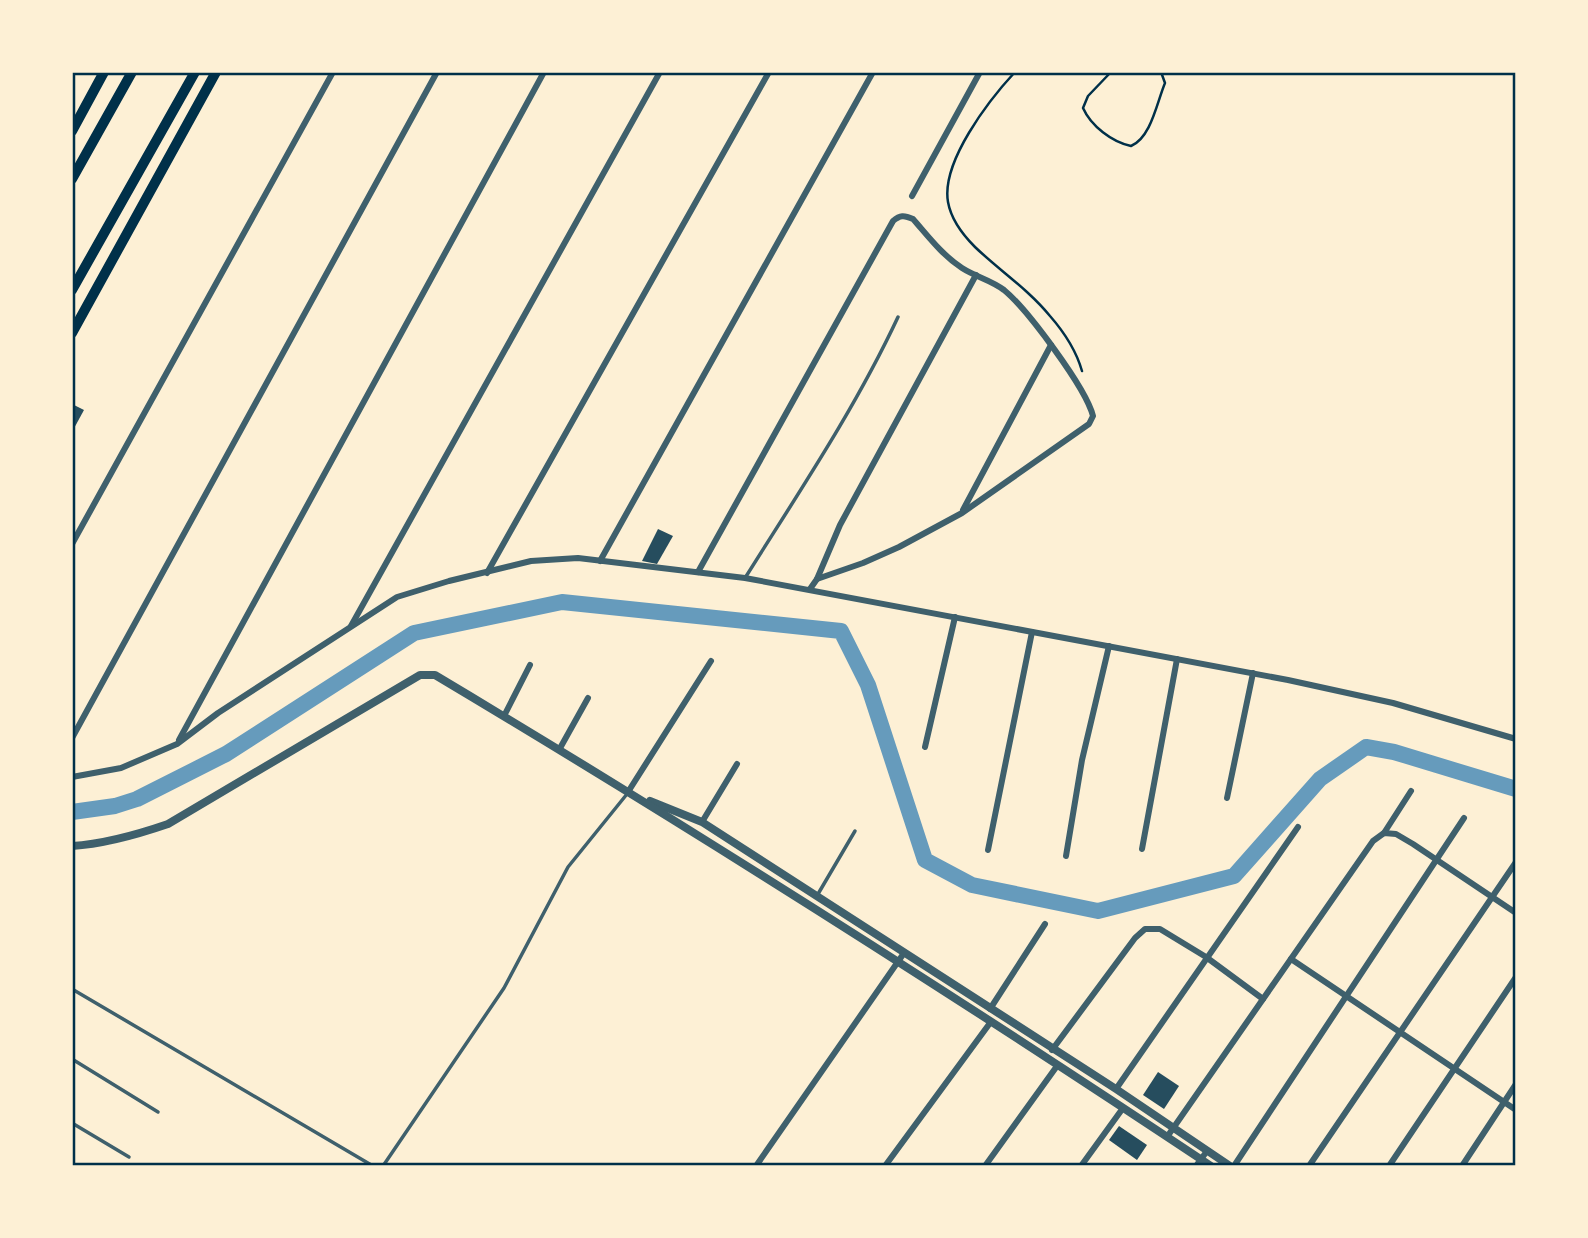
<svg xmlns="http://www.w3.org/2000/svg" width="1588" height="1238" font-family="'Fira Sans Condensed',sans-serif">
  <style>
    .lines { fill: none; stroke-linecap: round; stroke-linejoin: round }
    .canal { stroke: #669bbc; stroke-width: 16 }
    .building { fill: #264d5e }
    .path { stroke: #003049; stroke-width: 2.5 }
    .service { stroke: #3f606c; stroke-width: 3.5 }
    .minor { stroke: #3f606c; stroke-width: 6 }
    .tertiary { stroke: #3f606c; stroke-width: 8 }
    .primary { stroke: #003049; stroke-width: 10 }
    .trunk { stroke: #003049; stroke-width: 10 }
    .neatline { fill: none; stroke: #003049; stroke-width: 2.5 }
  </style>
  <rect width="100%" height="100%" fill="#fdf0d5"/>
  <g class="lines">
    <path class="canal" d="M 72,812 L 115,806 L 137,799 L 226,754 L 414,633 L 562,602 L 841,631 L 868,685 L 925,860 L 972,885 L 1098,911 L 1234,876 L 1320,779 L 1366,747 L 1394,752 L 1516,789"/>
  </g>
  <g class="building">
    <path d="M 72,404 L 84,410 L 72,432 Z"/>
    <path d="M 658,529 L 673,536 L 657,564 L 642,561 Z"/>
    <path d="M 1158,1072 L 1179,1086 L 1164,1109 L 1143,1095 Z"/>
    <path d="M 1119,1126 L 1147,1145 L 1137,1160 L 1109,1140 Z"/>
  </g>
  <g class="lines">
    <g class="path">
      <path d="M 1015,72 C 989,100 941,162 948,202 C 951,219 963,235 975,247 C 1000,271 1028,289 1050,316 C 1064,332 1076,350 1082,371"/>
      <path d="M 1111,72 L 1088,96 L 1083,108 C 1091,126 1112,142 1131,146 C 1151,138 1157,102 1165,83 L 1161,72"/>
    </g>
    <g class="service">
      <path d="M 745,578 C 799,492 855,409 898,317"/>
      <path d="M 818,894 L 855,831"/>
      <path d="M 72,989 L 373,1166"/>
      <path d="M 72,1059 L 158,1112"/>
      <path d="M 72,1123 L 129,1157"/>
      <path d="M 383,1166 L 504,988 L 568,867 L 627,794"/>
    </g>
    <g class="minor">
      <path d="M 912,196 L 980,72"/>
      <path d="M 963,510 L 1051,345"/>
      <path d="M 72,544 L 333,72"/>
      <path d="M 600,561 L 873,72"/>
      <path d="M 698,572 L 893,221 C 900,215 904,215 913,219 C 928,236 942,255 962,268 C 976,277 991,280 1004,290 C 1027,309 1086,388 1093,416 L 1089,424 L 962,513 L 899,547 L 863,563 L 817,579 L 810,589"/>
      <path d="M 487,573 L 769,72"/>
      <path d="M 817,579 L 840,525 L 976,275"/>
      <path d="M 351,626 L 660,72"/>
      <path d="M 504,716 L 530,665"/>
      <path d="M 72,738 L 437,72"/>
      <path d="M 179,740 L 544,72"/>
      <path d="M 925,747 L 955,617"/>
      <path d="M 559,750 L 588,698"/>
      <path d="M 72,777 L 121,768 L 177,744 L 218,713 L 397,597 L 449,581 L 531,561 L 578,558 L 745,578 L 1288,680 L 1393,703 L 1516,739"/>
      <path d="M 628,792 L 711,661"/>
      <path d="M 1227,798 L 1253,673"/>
      <path d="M 702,822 L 737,764"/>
      <path d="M 1384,833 L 1411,791"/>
      <path d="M 1142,849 L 1177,659"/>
      <path d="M 988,850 L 1032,632"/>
      <path d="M 1066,856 L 1082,760 L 1109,646"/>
      <path d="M 1291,959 L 1516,1110"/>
      <path d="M 990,1009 L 1045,924"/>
      <path d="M 1052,1050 L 1135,938 L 1145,929 L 1160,929 L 1206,957 L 1263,999"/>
      <path d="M 1116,1089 L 1298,827"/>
      <path d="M 1167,1137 L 1373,841 L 1384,833 L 1396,834 L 1413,844 L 1516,913"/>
      <path d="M 756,1166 L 904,953"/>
      <path d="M 885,1166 L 990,1023"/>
      <path d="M 985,1166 L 1057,1066"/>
      <path d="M 1081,1166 L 1123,1108"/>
      <path d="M 1196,1166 L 1207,1151"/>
      <path d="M 1234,1166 L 1464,818"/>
      <path d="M 1309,1166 L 1516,862"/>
      <path d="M 1389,1166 L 1516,977"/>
      <path d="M 1462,1166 L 1516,1084"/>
    </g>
    <g class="tertiary">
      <path d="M 650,801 L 702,822 L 1116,1089 L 1230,1166"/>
      <path d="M 72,846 C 105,844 136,835 168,824 L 420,675 L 435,675 C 698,832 957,997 1211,1166"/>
    </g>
    <g class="primary">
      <path d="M 72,131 L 104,72"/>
      <path d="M 72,333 L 216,72"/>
    </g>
    <g class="trunk">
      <path d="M 72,179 L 132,72"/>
      <path d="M 72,290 L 195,72"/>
    </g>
  </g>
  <rect width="1588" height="1238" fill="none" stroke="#fdf0d5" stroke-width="147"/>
  <rect x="74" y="74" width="1440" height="1090" class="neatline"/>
</svg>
